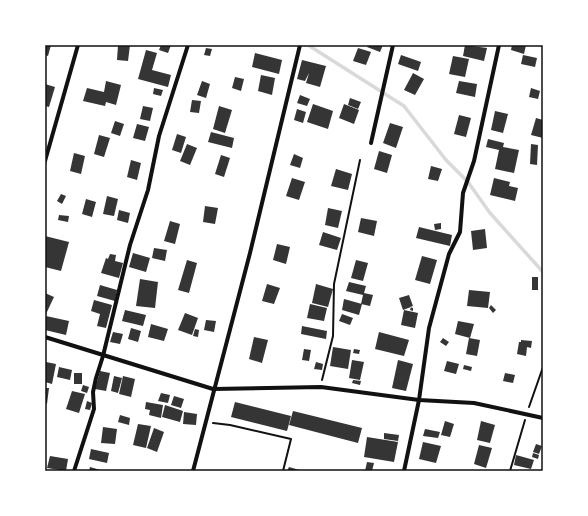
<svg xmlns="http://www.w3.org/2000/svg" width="588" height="516" font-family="Spectral,serif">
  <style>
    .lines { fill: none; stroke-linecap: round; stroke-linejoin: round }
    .stream { stroke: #d9d9d9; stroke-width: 3.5 }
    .building { fill: #353535 }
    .path { stroke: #111; stroke-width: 2 }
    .minor { stroke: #111; stroke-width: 4 }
    .neatline { fill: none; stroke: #111; stroke-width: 1.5 }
  </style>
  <rect width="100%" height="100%" fill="#fff"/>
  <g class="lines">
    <path class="stream" d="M 308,45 L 404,106 L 446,160 L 468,182 L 490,213 L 543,272"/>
  </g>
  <g class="building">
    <path d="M 45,45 L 51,45 L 48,56 L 45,55 Z"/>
    <path d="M 118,45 L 130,45 L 128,61 L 117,60 Z"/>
    <path d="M 161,45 L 171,45 L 168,53 L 159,50 Z"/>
    <path d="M 368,45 L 383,45 L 380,52 L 367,47 Z"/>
    <path d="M 465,45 L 487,48 L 484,61 L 463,56 Z"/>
    <path d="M 512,45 L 526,45 L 524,54 L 511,50 Z"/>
    <path d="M 206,48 L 212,49 L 210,56 L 204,55 Z"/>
    <path d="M 358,48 L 371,52 L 366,65 L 353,61 Z"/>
    <path d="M 146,50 L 157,53 L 152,70 L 171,75 L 168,87 L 138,79 Z"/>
    <path d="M 255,53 L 282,60 L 279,74 L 252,67 Z"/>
    <path d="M 401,55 L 421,62 L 418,71 L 398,64 Z"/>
    <path d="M 523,55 L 537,58 L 535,67 L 521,64 Z"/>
    <path d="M 453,56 L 469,59 L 465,77 L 449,74 Z"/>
    <path d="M 302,60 L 326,66 L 320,87 L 306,83 L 309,73 L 305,81 L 297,79 Z"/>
    <path d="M 413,73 L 424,79 L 415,95 L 404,90 Z"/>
    <path d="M 261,75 L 275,78 L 272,95 L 258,91 Z"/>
    <path d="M 235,77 L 244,79 L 241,91 L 232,88 Z"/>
    <path d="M 106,81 L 121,85 L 116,105 L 106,102 L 105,106 L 83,101 L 87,88 L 104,92 Z"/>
    <path d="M 202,81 L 210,84 L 206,98 L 197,95 Z"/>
    <path d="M 459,81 L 477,84 L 475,97 L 456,93 Z"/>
    <path d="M 45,84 L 55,87 L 49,107 L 45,106 Z"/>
    <path d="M 154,88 L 163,90 L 161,96 L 153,94 Z"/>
    <path d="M 531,88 L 540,91 L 538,99 L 529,97 Z"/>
    <path d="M 300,95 L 310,99 L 307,106 L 297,103 Z"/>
    <path d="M 350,98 L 361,102 L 358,109 L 348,105 Z"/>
    <path d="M 192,100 L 201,101 L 199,113 L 190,112 Z"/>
    <path d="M 313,104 L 333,111 L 328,129 L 307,122 Z"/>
    <path d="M 344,104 L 359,110 L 354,124 L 339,118 Z"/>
    <path d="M 143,106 L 153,108 L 150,121 L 140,119 Z"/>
    <path d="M 219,106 L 232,110 L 225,133 L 213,129 Z"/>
    <path d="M 297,109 L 306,112 L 303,123 L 294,120 Z"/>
    <path d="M 495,111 L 508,114 L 503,133 L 491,130 Z"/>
    <path d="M 459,115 L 471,118 L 466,137 L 454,134 Z"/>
    <path d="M 536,118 L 543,120 L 543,138 L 531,135 Z"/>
    <path d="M 115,121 L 124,124 L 120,136 L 111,133 Z"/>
    <path d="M 390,123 L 403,127 L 396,148 L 383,143 Z"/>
    <path d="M 137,124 L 149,127 L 145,141 L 133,138 Z"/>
    <path d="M 211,132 L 234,138 L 232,148 L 208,142 Z"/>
    <path d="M 177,134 L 186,137 L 181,153 L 172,150 Z"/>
    <path d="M 99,135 L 110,138 L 104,157 L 94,154 Z"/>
    <path d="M 488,139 L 504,143 L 503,147 L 519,150 L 514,173 L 495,169 L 499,150 L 486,147 Z"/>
    <path d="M 187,144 L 197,148 L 190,165 L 180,161 Z"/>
    <path d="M 531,144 L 538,145 L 537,165 L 530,164 Z"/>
    <path d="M 379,151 L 392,155 L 387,173 L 374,169 Z"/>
    <path d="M 74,153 L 85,156 L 81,174 L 70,171 Z"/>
    <path d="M 294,154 L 303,158 L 300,168 L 290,165 Z"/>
    <path d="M 221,155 L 230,158 L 224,177 L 215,174 Z"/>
    <path d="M 131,160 L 141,163 L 137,180 L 127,177 Z"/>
    <path d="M 431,166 L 442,169 L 438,181 L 428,179 Z"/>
    <path d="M 336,169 L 352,174 L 348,190 L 331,186 Z"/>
    <path d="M 292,178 L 305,182 L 299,200 L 286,196 Z"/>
    <path d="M 494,178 L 510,182 L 509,186 L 518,188 L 515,201 L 490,195 Z"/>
    <path d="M 61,194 L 66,196 L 62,204 L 57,201 Z"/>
    <path d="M 107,196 L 118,199 L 114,216 L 103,214 Z"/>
    <path d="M 86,199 L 96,202 L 92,217 L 82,214 Z"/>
    <path d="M 205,206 L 218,208 L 215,224 L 203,222 Z"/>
    <path d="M 328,208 L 342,211 L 338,228 L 325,225 Z"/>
    <path d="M 119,210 L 130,213 L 128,223 L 117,220 Z"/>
    <path d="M 59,215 L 69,216 L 68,222 L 58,220 Z"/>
    <path d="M 361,218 L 377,221 L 374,236 L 358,232 Z"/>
    <path d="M 170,221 L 180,224 L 175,244 L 164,241 Z"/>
    <path d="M 441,223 L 441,229 L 435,230 L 434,224 Z"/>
    <path d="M 419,227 L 452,235 L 450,246 L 416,238 Z"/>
    <path d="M 485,229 L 487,248 L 473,250 L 471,231 Z"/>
    <path d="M 323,232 L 341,238 L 337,250 L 319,245 Z"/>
    <path d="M 45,236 L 69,242 L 61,271 L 45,267 Z"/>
    <path d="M 277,244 L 290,247 L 286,264 L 273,260 Z"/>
    <path d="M 154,248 L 167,250 L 165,261 L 152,258 Z"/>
    <path d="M 133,253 L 150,258 L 146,272 L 129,267 Z"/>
    <path d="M 110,254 L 116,255 L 115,261 L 123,263 L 119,278 L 101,273 L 106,258 L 108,259 Z"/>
    <path d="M 422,256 L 437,260 L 430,284 L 415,280 Z"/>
    <path d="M 187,260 L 197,263 L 189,293 L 178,290 Z"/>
    <path d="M 356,260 L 368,263 L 363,281 L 351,278 Z"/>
    <rect x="532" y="277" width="6" height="13"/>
    <path d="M 140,279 L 158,282 L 155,308 L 136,306 Z"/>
    <path d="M 349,282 L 366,286 L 364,293 L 373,295 L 370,306 L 361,304 L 363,295 L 346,291 Z"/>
    <path d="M 267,284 L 280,288 L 274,304 L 262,301 Z"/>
    <path d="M 316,284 L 333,289 L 328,307 L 312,303 Z"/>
    <path d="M 100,285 L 117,290 L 115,301 L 97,296 Z"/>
    <path d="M 469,290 L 490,292 L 488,308 L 467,306 Z"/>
    <path d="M 45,293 L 54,297 L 46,314 L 45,313 Z"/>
    <path d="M 409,295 L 413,306 L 410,307 L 413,308 L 413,311 L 410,310 L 411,307 L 403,310 L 399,298 Z"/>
    <path d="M 344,299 L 362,304 L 359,315 L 342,310 Z"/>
    <path d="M 94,300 L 112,305 L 106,328 L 97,326 L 100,314 L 91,311 Z"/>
    <path d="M 310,304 L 327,308 L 324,321 L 307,318 Z"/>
    <path d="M 491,305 L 496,310 L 493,313 L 489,308 Z"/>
    <path d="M 125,310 L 146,315 L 143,326 L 122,321 Z"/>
    <path d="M 404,310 L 418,313 L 415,328 L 401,325 Z"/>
    <path d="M 185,313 L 198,318 L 192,335 L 178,330 Z"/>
    <path d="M 342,314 L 353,318 L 350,325 L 339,321 Z"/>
    <path d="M 46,316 L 69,321 L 66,335 L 45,330 Z"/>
    <path d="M 206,320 L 216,321 L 214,332 L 204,330 Z"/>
    <path d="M 458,321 L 474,324 L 470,338 L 455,334 Z"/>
    <path d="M 151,324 L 168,329 L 164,341 L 148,337 Z"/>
    <path d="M 302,326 L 327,331 L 326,339 L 301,334 Z"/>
    <path d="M 131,328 L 141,331 L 138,342 L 128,339 Z"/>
    <path d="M 195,329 L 199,330 L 198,337 L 193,336 Z"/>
    <path d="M 113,332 L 123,334 L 120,344 L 110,342 Z"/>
    <path d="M 379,332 L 409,340 L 404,356 L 375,349 Z"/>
    <path d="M 254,337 L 268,340 L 262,363 L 249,359 Z"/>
    <path d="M 443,338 L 449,342 L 446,346 L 440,342 Z"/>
    <path d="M 469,338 L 480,340 L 477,356 L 466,354 Z"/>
    <path d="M 521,340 L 532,341 L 531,348 L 527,347 L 526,356 L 517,354 L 519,342 L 521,342 Z"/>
    <path d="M 333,347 L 351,350 L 348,369 L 330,366 Z"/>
    <path d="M 304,349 L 311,350 L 309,361 L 302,360 Z"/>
    <path d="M 354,349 L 360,350 L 359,354 L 353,353 Z"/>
    <path d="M 352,360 L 364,362 L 360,380 L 349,378 Z"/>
    <path d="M 398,360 L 413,364 L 406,391 L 392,388 Z"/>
    <path d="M 447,361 L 459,364 L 456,374 L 444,371 Z"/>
    <path d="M 46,362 L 56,364 L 52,384 L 45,382 Z"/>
    <path d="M 316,362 L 323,364 L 322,370 L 314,369 Z"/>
    <path d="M 464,365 L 472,367 L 471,371 L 463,369 Z"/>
    <path d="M 59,367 L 72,370 L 70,380 L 57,377 Z"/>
    <path d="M 100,371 L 110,373 L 106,391 L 95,389 Z"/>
    <rect x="74" y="373" width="8" height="11"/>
    <path d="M 505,373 L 515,375 L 513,383 L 503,381 Z"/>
    <path d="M 114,376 L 122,378 L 118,393 L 111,391 Z"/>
    <path d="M 123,376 L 135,379 L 131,397 L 119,394 Z"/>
    <path d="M 353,380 L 361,381 L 360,385 L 352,383 Z"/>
    <path d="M 83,385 L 89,387 L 87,393 L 81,391 Z"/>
    <path d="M 45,388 L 49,388 L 47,404 L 45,403 Z"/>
    <path d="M 72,391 L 85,394 L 79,413 L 66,409 Z"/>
    <path d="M 161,393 L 170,395 L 168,403 L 158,401 Z"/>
    <path d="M 174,396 L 184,399 L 181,408 L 171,405 Z"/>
    <path d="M 87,401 L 92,403 L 90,410 L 85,409 Z"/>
    <path d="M 146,402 L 163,405 L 161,418 L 149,415 L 150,410 L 145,409 Z"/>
    <path d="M 235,402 L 291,416 L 287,431 L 231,417 Z"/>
    <path d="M 165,405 L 183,411 L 180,422 L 162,417 Z"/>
    <path d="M 293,411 L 362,428 L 358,443 L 289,425 Z"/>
    <path d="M 184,412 L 197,414 L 196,425 L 183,424 Z"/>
    <path d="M 120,415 L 130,418 L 129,425 L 118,422 Z"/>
    <path d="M 445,421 L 454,424 L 450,437 L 441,435 Z"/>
    <path d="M 481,421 L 495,425 L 490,443 L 477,440 Z"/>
    <path d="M 138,424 L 151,426 L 146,448 L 133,445 Z"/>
    <path d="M 103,427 L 117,429 L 115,444 L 101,443 Z"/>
    <path d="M 154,428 L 164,432 L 157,452 L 147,448 Z"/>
    <path d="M 425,429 L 440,432 L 438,438 L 423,436 Z"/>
    <path d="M 384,433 L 399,435 L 398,441 L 384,439 Z"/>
    <path d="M 367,437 L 398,442 L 394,462 L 364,457 Z"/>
    <path d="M 423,442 L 441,446 L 436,463 L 419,459 Z"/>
    <path d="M 536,444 L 542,446 L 539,454 L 533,452 Z"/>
    <path d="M 479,445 L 492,448 L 486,468 L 474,464 Z"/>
    <path d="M 91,449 L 109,453 L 107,463 L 89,459 Z"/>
    <path d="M 533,453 L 539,455 L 538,459 L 532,457 Z"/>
    <path d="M 516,455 L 534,460 L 531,469 L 514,465 Z"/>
    <path d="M 50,456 L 68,459 L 66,471 L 47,468 Z"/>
    <path d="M 367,462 L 374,463 L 372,471 L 365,471 Z"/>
    <path d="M 90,467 L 104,471 L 89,471 Z"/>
    <path d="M 289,467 L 303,471 L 287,471 Z"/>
  </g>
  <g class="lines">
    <g class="path">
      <path d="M 322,380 L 333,336 L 334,284 L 360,160"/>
      <path d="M 529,407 L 543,367"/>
      <path d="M 213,423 L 230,425 L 291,439 L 283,471"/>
      <path d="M 510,471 L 525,420"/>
    </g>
    <g class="minor">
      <path d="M 371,143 L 393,45"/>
      <path d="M 45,161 L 78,45"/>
      <path d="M 45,337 L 213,389 L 321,387 L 419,400 L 474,403 L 543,418"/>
      <path d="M 74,471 L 94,409 L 93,392 L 96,378 L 103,356 L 130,245 L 148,190 L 159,136 L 188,45"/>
      <path d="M 193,471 L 250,253 L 300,45"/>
      <path d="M 404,471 L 419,400 L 429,328 L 449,254 L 460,232 L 463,193 L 474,161 L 499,45"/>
    </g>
  </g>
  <rect width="588" height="516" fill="none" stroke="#ffffff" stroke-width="92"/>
  <rect x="46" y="46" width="496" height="424" class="neatline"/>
</svg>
